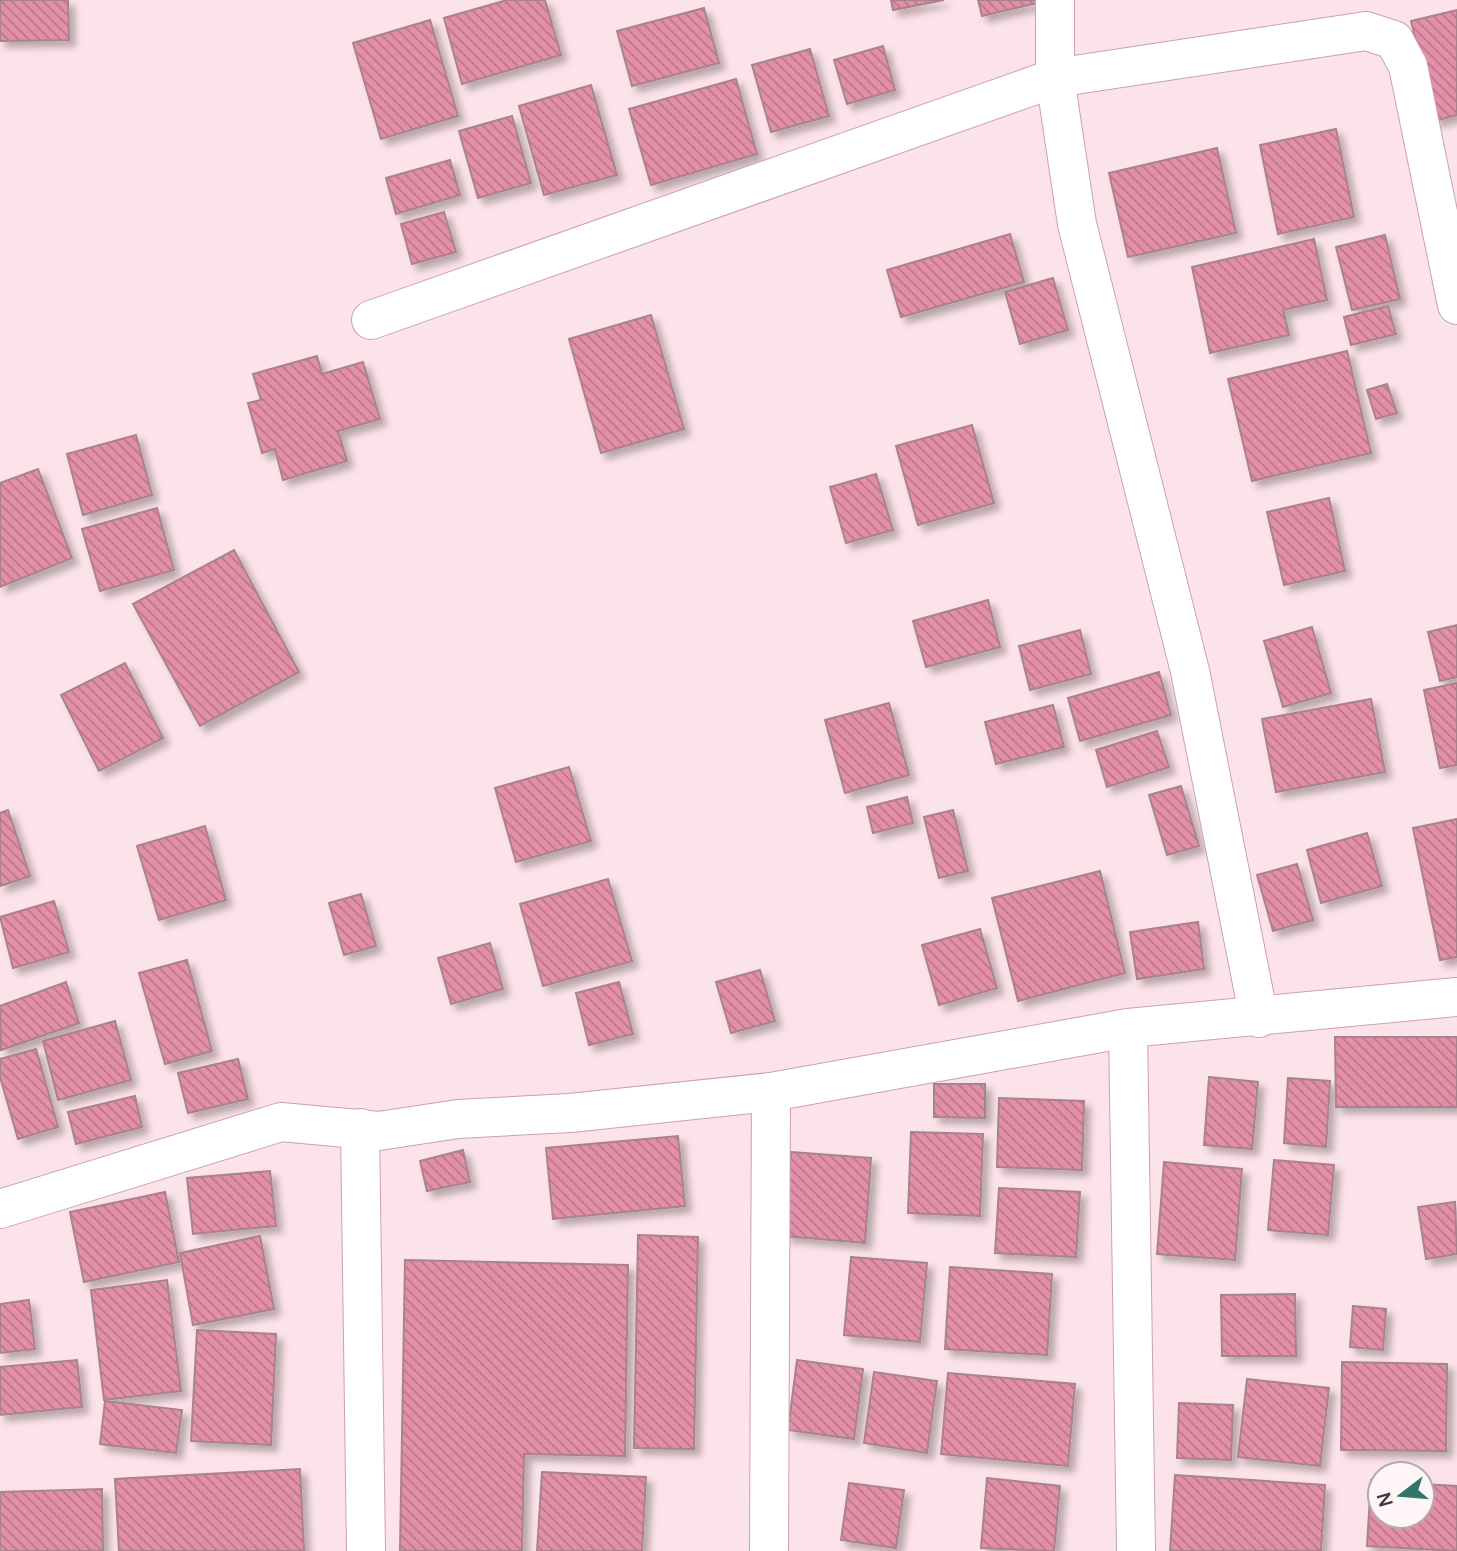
<svg xmlns="http://www.w3.org/2000/svg" width="1457" height="1551" font-family="Manrope,sans-serif">
  <style>
    .building { fill: url(#building-back-hatch); stroke: #a9838c; stroke-width: 2; filter: url(#shadow) }
    .lines { fill: none; stroke-linecap: round; stroke-linejoin: round }
    .street-casing { stroke: #caa2ad; stroke-width: 40 }
    .street { stroke: #fff; stroke-width: 38 }
  </style>
  <defs>
    <pattern id="building-back-hatch" width="6" height="6" patternUnits="userSpaceOnUse" patternTransform="scale(1.75)"><rect width="6" height="6" fill="#e48fa8"/><path d="M-1 5l2 2M0 0l6 6M5-1l2 2" fill="none" stroke="#bb768a"/></pattern>
    <filter id="shadow"><feDropShadow dx="6" dy="6" stdDeviation="3.5" flood-color="#0004"/></filter>
  </defs>
  <rect width="100%" height="100%" fill="#fce3e9"/>
  <g class="building">
    <path d="M 0,0 L 68,0 L 69,40 L 0,41 Z"/>
    <path d="M 507,0 L 545,0 L 561,55 L 462,84 L 444,18 Z"/>
    <path d="M 891,0 L 944,0 L 893,10 Z"/>
    <path d="M 978,0 L 1036,0 L 1037,3 L 982,16 Z"/>
    <path d="M 704,8 L 719,63 L 632,86 L 617,31 Z"/>
    <path d="M 1457,10 L 1457,115 L 1435,121 L 1411,21 Z"/>
    <path d="M 430,20 L 458,116 L 381,139 L 353,43 Z"/>
    <path d="M 883,46 L 895,90 L 847,104 L 834,60 Z"/>
    <path d="M 810,49 L 829,116 L 771,132 L 752,65 Z"/>
    <path d="M 736,79 L 757,154 L 651,185 L 629,109 Z"/>
    <path d="M 591,85 L 617,175 L 544,195 L 519,106 Z"/>
    <path d="M 512,116 L 531,183 L 478,198 L 459,131 Z"/>
    <path d="M 1336,129 L 1354,217 L 1278,234 L 1260,145 Z"/>
    <path d="M 1217,148 L 1236,233 L 1128,257 L 1109,173 Z"/>
    <path d="M 450,160 L 460,195 L 396,214 L 386,178 Z"/>
    <path d="M 444,212 L 456,252 L 412,264 L 401,224 Z"/>
    <path d="M 1010,234 L 1024,282 L 901,317 L 887,270 Z"/>
    <path d="M 1385,235 L 1400,299 L 1352,310 L 1336,247 Z"/>
    <path d="M 1314,239 L 1327,300 L 1283,310 L 1289,335 L 1210,353 L 1192,267 Z"/>
    <path d="M 1053,278 L 1068,330 L 1020,344 L 1005,292 Z"/>
    <path d="M 1388,306 L 1396,334 L 1351,345 L 1344,317 Z"/>
    <path d="M 651,315 L 684,429 L 601,453 L 569,339 Z"/>
    <path d="M 1347,351 L 1371,453 L 1252,481 L 1228,379 Z"/>
    <path d="M 317,356 L 322,374 L 363,362 L 380,419 L 338,431 L 347,461 L 283,480 L 275,449 L 262,453 L 248,403 L 261,400 L 253,374 Z"/>
    <path d="M 1387,384 L 1397,413 L 1376,419 L 1367,390 Z"/>
    <path d="M 972,425 L 994,503 L 918,525 L 896,446 Z"/>
    <path d="M 136,435 L 152,495 L 83,515 L 67,454 Z"/>
    <path d="M 38,469 L 72,558 L 0,587 L 0,483 Z"/>
    <path d="M 876,474 L 893,530 L 846,543 L 830,487 Z"/>
    <path d="M 1329,498 L 1345,571 L 1284,585 L 1267,512 Z"/>
    <path d="M 157,508 L 174,570 L 100,591 L 82,529 Z"/>
    <path d="M 234,550 L 299,672 L 200,726 L 133,604 Z"/>
    <path d="M 988,600 L 1000,647 L 926,667 L 913,621 Z"/>
    <path d="M 1457,625 L 1457,677 L 1440,681 L 1428,632 Z"/>
    <path d="M 1312,627 L 1331,693 L 1283,707 L 1264,641 Z"/>
    <path d="M 1080,630 L 1091,674 L 1030,690 L 1019,646 Z"/>
    <path d="M 125,663 L 163,738 L 99,771 L 61,695 Z"/>
    <path d="M 1159,672 L 1171,715 L 1080,741 L 1068,698 Z"/>
    <path d="M 1457,683 L 1457,765 L 1440,768 L 1424,690 Z"/>
    <path d="M 1371,699 L 1385,772 L 1276,792 L 1262,719 Z"/>
    <path d="M 889,703 L 909,775 L 845,793 L 825,720 Z"/>
    <path d="M 1053,705 L 1064,747 L 996,764 L 985,722 Z"/>
    <path d="M 1157,731 L 1169,767 L 1107,787 L 1096,750 Z"/>
    <path d="M 569,767 L 591,841 L 516,862 L 495,788 Z"/>
    <path d="M 1181,786 L 1199,846 L 1167,855 L 1149,795 Z"/>
    <path d="M 907,797 L 913,823 L 873,833 L 867,807 Z"/>
    <path d="M 8,810 L 30,876 L 0,886 L 0,813 Z"/>
    <path d="M 953,810 L 968,871 L 939,878 L 924,817 Z"/>
    <path d="M 1457,819 L 1457,957 L 1440,960 L 1413,828 Z"/>
    <path d="M 205,826 L 226,900 L 159,920 L 137,846 Z"/>
    <path d="M 1367,833 L 1382,886 L 1321,903 L 1307,850 Z"/>
    <path d="M 1297,864 L 1313,920 L 1273,931 L 1257,875 Z"/>
    <path d="M 1100,871 L 1125,973 L 1018,1001 L 992,898 Z"/>
    <path d="M 608,879 L 632,961 L 543,986 L 520,904 Z"/>
    <path d="M 361,894 L 376,946 L 344,955 L 329,903 Z"/>
    <path d="M 54,901 L 69,952 L 13,968 L 0,917 Z"/>
    <path d="M 1198,922 L 1204,969 L 1137,979 L 1130,932 Z"/>
    <path d="M 980,929 L 997,988 L 939,1005 L 922,945 Z"/>
    <path d="M 490,943 L 503,989 L 451,1004 L 438,958 Z"/>
    <path d="M 187,960 L 212,1051 L 165,1064 L 139,973 Z"/>
    <path d="M 760,970 L 775,1021 L 731,1033 L 716,982 Z"/>
    <path d="M 66,982 L 79,1023 L 1,1050 L 0,1006 Z"/>
    <path d="M 619,982 L 633,1034 L 589,1045 L 576,993 Z"/>
    <path d="M 115,1021 L 131,1080 L 58,1100 L 43,1041 Z"/>
    <path d="M 1335,1037 L 1457,1037 L 1457,1107 L 1336,1107 Z"/>
    <path d="M 36,1049 L 58,1127 L 18,1139 L 0,1077 L 0,1059 Z"/>
    <path d="M 238,1059 L 248,1099 L 188,1113 L 178,1073 Z"/>
    <path d="M 1209,1077 L 1258,1082 L 1252,1149 L 1204,1145 Z"/>
    <path d="M 1288,1078 L 1330,1081 L 1326,1147 L 1284,1143 Z"/>
    <path d="M 934,1084 L 985,1084 L 985,1118 L 934,1117 Z"/>
    <path d="M 135,1096 L 142,1127 L 76,1144 L 68,1112 Z"/>
    <path d="M 999,1098 L 1084,1101 L 1082,1170 L 997,1167 Z"/>
    <path d="M 911,1132 L 983,1134 L 980,1216 L 908,1213 Z"/>
    <path d="M 678,1136 L 685,1206 L 553,1219 L 546,1148 Z"/>
    <path d="M 463,1150 L 470,1182 L 427,1191 L 420,1161 Z"/>
    <path d="M 791,1152 L 871,1158 L 865,1243 L 785,1236 Z"/>
    <path d="M 1274,1160 L 1334,1165 L 1328,1235 L 1268,1230 Z"/>
    <path d="M 1164,1162 L 1242,1169 L 1235,1260 L 1157,1254 Z"/>
    <path d="M 270,1171 L 276,1226 L 193,1234 L 187,1178 Z"/>
    <path d="M 999,1188 L 1080,1192 L 1076,1257 L 995,1253 Z"/>
    <path d="M 165,1192 L 179,1262 L 84,1282 L 70,1212 Z"/>
    <path d="M 1455,1202 L 1457,1254 L 1426,1259 L 1418,1207 Z"/>
    <path d="M 638,1235 L 698,1237 L 694,1449 L 634,1448 Z"/>
    <path d="M 260,1236 L 274,1309 L 193,1325 L 180,1253 Z"/>
    <path d="M 851,1257 L 927,1263 L 920,1342 L 844,1335 Z"/>
    <path d="M 405,1260 L 628,1265 L 625,1456 L 524,1454 L 522,1551 L 400,1551 Z"/>
    <path d="M 950,1267 L 1052,1274 L 1047,1355 L 945,1349 Z"/>
    <path d="M 167,1280 L 181,1391 L 104,1400 L 91,1290 Z"/>
    <path d="M 1295,1294 L 1296,1356 L 1222,1356 L 1221,1295 Z"/>
    <path d="M 29,1300 L 35,1349 L 0,1353 L 0,1304 Z"/>
    <path d="M 1353,1306 L 1386,1309 L 1383,1350 L 1350,1347 Z"/>
    <path d="M 197,1330 L 276,1334 L 271,1445 L 191,1441 Z"/>
    <path d="M 77,1360 L 82,1407 L 0,1415 L 0,1367 Z"/>
    <path d="M 797,1360 L 863,1369 L 854,1439 L 788,1430 Z"/>
    <path d="M 1342,1362 L 1447,1364 L 1446,1451 L 1341,1450 Z"/>
    <path d="M 874,1372 L 937,1381 L 927,1453 L 864,1443 Z"/>
    <path d="M 948,1373 L 1075,1384 L 1068,1466 L 941,1454 Z"/>
    <path d="M 1247,1379 L 1329,1388 L 1320,1466 L 1238,1457 Z"/>
    <path d="M 105,1401 L 182,1410 L 176,1453 L 100,1444 Z"/>
    <path d="M 1179,1403 L 1233,1405 L 1231,1460 L 1177,1458 Z"/>
    <path d="M 300,1469 L 304,1551 L 119,1551 L 115,1479 Z"/>
    <path d="M 542,1472 L 646,1477 L 642,1551 L 537,1551 Z"/>
    <path d="M 1175,1475 L 1325,1485 L 1321,1551 L 1170,1551 Z"/>
    <path d="M 987,1478 L 1060,1486 L 1054,1551 L 981,1548 Z"/>
    <path d="M 1371,1480 L 1380,1481 L 1380,1516 L 1422,1516 L 1422,1484 L 1457,1486 L 1457,1551 L 1367,1546 Z"/>
    <path d="M 849,1483 L 904,1490 L 896,1548 L 841,1540 Z"/>
    <path d="M 102,1489 L 103,1551 L 0,1551 L 0,1492 Z"/>
  </g>
  <g class="lines">
    <g class="street-casing">
      <g id="street">
        <path d="M 1055,0 L 1055,78 L 1077,224 L 1190,671 L 1259,1018"/>
        <path d="M 371,320 L 1055,78 L 1366,31 L 1394,40 L 1408,66 L 1457,305"/>
        <path d="M 1128,1028 L 1136,1551"/>
        <path d="M 360,1128 L 366,1551"/>
        <path d="M 0,1209 L 281,1122 L 379,1131 L 458,1119 L 570,1113 L 771,1092 L 1128,1028 L 1457,997"/>
        <path d="M 769,1551 L 771,1092"/>
      </g>
    </g>
    <use href="#street" class="street"/>
  </g>
  <g transform="translate(1401 1495) rotate(254)"><circle r="33" fill="#fef5f7" stroke="#b5a9ac" stroke-width="2"/>
  <path d="M0-5L12 26L0 18L-12 26Z" fill="#31766b"/>
  <text y="-10" font-size="19" font-weight="bold" text-anchor="middle" fill="#47373b">N</text>
  </g>
</svg>
